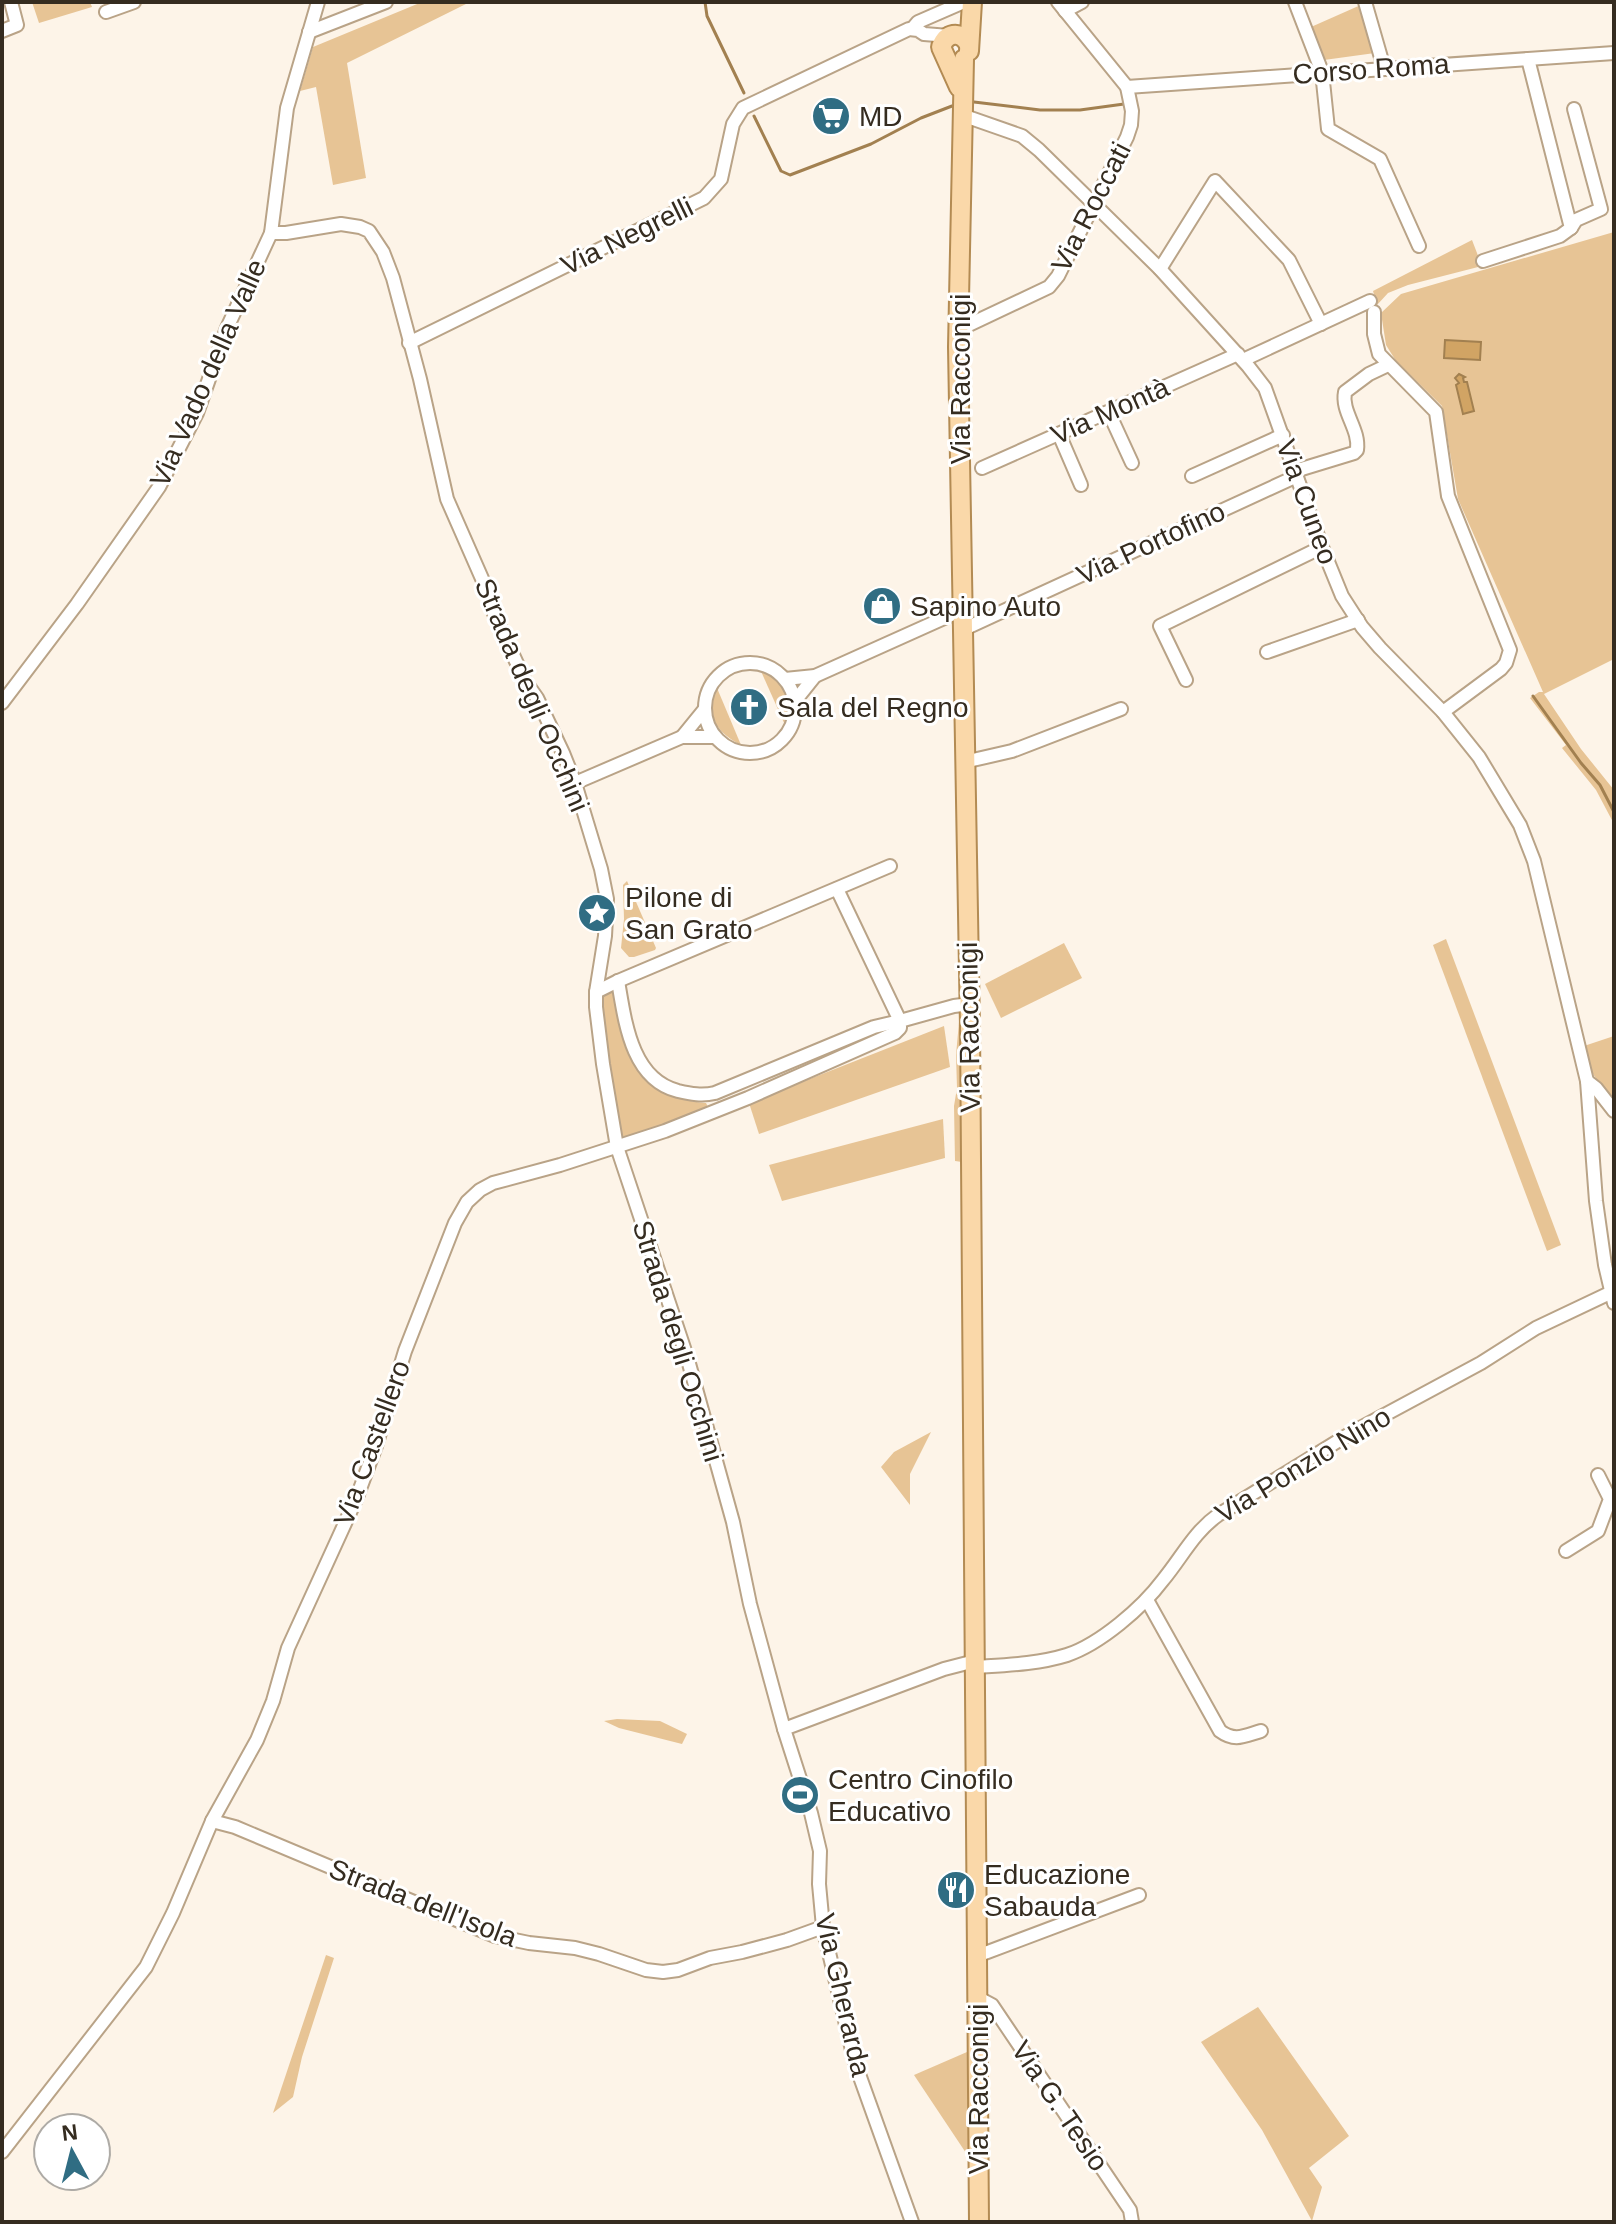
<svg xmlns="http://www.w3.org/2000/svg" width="1616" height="2224" font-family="Arial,sans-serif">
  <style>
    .green { fill: #e7c495 }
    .water { fill: #d1a464; stroke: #a28050; stroke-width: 2 }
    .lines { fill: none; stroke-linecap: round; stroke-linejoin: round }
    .stream { stroke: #a28050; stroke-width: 3 }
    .street-casing { stroke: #b9a387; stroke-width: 16 }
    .primary-casing { stroke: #b38b53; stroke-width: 22 }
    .street { stroke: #fff; stroke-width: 12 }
    .primary { stroke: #fad8a9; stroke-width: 18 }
    .labels { text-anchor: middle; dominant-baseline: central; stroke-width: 6; stroke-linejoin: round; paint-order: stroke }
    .street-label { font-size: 28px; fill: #352c20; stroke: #fff }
    .poi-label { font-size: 28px; fill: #352c20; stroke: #fff; text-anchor: start }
  </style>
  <rect width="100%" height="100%" fill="#fdf4e8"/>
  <g class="green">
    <path d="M 32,2 L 90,2 L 92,7 L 39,23 Z"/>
    <path d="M 422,2 L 470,2 L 347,63 L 366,178 L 333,185 L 316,87 L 300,91 L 313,47 Z"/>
    <path d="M 1363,4 L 1375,53 L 1324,60 L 1311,27 Z"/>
    <path d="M 1614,232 L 1614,659 L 1544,694 L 1581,749 L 1614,790 L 1614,824 L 1596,790 L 1562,748 L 1566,745 L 1530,698 L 1539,692 L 1543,692 L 1458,499 L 1442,406 L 1396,361 L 1386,345 L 1381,313 L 1401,294 Z"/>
    <path d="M 1472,240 L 1482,266 L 1408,285 L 1388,293 L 1377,305 L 1373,291 Z"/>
    <path d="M 760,669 C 788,675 796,701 785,725 Z"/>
    <path d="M 717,688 L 741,745 C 717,733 703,714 717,688 Z"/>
    <path d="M 627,881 L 656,948 L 655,950 L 634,957 L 629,957 L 621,948 L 624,919 L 623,885 Z"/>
    <path d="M 1446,939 L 1561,1245 L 1547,1251 L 1433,945 Z"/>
    <path d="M 1064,943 L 1082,978 L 1001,1018 L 985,984 Z"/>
    <path d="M 614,988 C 623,1050 633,1097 706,1103 L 709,1109 L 626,1140 L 620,1132 L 600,1013 L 601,995 Z"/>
    <path d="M 963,1019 L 962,1162 L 955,1161 L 954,1106 L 957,1088 L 956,1055 L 959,1022 Z"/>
    <path d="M 944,1026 L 950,1067 L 759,1134 L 749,1103 Z"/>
    <path d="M 1614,1036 L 1614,1106 L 1593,1074 L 1584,1046 Z"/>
    <path d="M 943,1119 L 945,1158 L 782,1201 L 769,1165 Z"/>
    <path d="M 931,1432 L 910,1474 L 910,1505 L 881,1467 L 894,1452 Z"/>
    <path d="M 617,1719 L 660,1721 L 687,1734 L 682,1744 L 619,1728 L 604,1721 Z"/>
    <path d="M 326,1955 L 334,1958 L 302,2057 L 293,2097 L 273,2113 Z"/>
    <path d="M 1258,2007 L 1349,2136 L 1309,2168 L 1322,2187 L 1312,2221 L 1262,2130 L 1201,2042 Z"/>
    <path d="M 967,2052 L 973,2054 L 973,2158 L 968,2156 L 914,2075 Z"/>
  </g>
  <g class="water">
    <path d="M 1445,340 L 1481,342 L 1480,360 L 1444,358 Z"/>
    <path d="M 1459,374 L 1465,377 L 1463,378 L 1464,382 L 1467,382 L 1474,411 L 1463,414 L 1456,385 L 1459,383 L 1455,378 Z"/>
  </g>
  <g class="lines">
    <g class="stream">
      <path d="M 705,2 L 707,16 L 744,93"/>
      <path d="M 974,102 L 1040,110 L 1080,110 L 1124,104"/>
      <path d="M 754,116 L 781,171 L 790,175 L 871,144 L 921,118 L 952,106"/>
      <path d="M 1533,696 L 1581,763 L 1600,785 L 1614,812"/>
    </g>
    <g class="street-casing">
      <g id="street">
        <path d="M 1295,2 L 1322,72 L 1328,129 L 1380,159 L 1419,246"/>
        <path d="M 1365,2 L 1384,68"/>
        <path d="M 1065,11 L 1082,2"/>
        <path d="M 106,12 L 134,2"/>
        <path d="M 912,29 L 918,22 L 964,2"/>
        <path d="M 2,31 L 17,25 L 11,2"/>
        <path d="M 309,32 L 386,2"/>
        <path d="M 1127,87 L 1614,53"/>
        <path d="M 962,115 L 1022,136 L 1039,150 L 1160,269 L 1248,366 L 1265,388 L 1322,547 L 1342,596 L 1362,627 L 1380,648 L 1443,712 L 1479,757 L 1520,825 L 1534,861 L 1587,1081 L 1596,1201 L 1605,1265 L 1614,1303"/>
        <path d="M 1571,228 L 1576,220 L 1601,209 L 1574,109"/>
        <path d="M 271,233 L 286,233 L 341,224 L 360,227 L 369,231 L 383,252 L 393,278 L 420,379 L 447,499 L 487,590 L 492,609 L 525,681 L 537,698 L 563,753 L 575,783 L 601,869 L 607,899 L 605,936 L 596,992 L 596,1007 L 603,1064 L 617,1147 L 688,1360 L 733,1522 L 750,1604 L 784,1729"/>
        <path d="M 1483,261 L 1560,236 L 1571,228 L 1528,59"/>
        <path d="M 1160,269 L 1215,181 L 1289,260 L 1321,324"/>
        <path d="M 1374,312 L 1374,334 L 1379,354 L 1436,412 L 1448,496 L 1510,650 L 1506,663 L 1501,669 L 1443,712"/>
        <path d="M 958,330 L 1049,287 L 1058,276 L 1127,137 L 1131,125 L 1132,111 L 1127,87 L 1058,2"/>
        <path d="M 409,343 L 704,198 L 721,179 L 733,124 L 743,108 L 909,29 L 918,30 L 924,34 L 949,36"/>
        <path d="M 1243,360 L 1370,301"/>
        <path d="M 1109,413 L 1132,463"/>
        <path d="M 1059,434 L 1081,485"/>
        <path d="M 982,468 L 1238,354"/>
        <path d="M 1295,471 L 1354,453 L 1357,450 C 1360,429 1341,412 1345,392 L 1369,374 L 1388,365"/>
        <path d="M 1192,476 L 1283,435"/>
        <path d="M 962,630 L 1297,476"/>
        <path d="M 1267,652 L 1358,620"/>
        <circle cx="750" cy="708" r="45"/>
        <path d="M 785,679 L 815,676 L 962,610"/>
        <path d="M 1186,680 L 1160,626 L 1322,547"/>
        <path d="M 795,701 L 815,676"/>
        <path d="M 2,703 L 77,604 L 159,487 L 197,413 L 227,328 L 271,233 L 287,108 L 318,2"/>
        <path d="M 682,737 L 704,710"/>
        <path d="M 964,762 L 1012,751 L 1121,709"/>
        <path d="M 575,783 L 682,737 L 715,737"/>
        <path d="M 618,981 C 625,1021 631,1079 678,1091 C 691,1094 702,1096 715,1093 L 874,1027 L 900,1021 L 837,889"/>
        <path d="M 596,992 L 618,981 L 890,866"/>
        <path d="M 1587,1081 L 1596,1088 L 1614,1111"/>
        <path d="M 1566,1551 L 1598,1531 L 1610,1499 L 1598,1475"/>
        <path d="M 1147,1600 L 1220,1731 C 1235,1742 1244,1736 1261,1731"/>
        <path d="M 976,1667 C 1006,1665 1038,1664 1067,1655 C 1100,1644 1142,1608 1163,1580 C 1182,1557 1194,1532 1218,1515 L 1351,1433 L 1481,1363 L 1536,1328 L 1614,1291"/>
        <path d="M 212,1821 L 235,1827 L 495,1936 L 529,1943 L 575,1948 L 599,1954 L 646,1970 L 663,1972 L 678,1970 L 710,1958 L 742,1952 L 787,1940 L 823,1927"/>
        <path d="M 977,1956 L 1139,1895"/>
        <path d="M 977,1997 L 992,2005 L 1130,2210 L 1132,2222"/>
        <path d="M 2,2152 L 146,1967 L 173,1913 L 212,1821 L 257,1740 L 273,1701 L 288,1648 L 357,1497 L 376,1446 L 405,1351 L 455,1223 L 467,1202 L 480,1190 L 493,1183 L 560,1165 L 665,1131 L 748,1098 L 895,1033 L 900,1028 L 900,1021 L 954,1006 L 970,1004"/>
        <path d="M 912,2222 L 855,2063 L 823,1927 L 819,1884 L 820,1851 L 811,1813 L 784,1729 L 944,1669 L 975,1661"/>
      </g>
    </g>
    <g class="primary-casing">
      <g id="primary">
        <path d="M 969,51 L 972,2"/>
        <path d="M 964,59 L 958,347 L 970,1027 L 979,2222"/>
        <path d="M 959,87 L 941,47 C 946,33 960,30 968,43"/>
      </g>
    </g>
    <use href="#street" class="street"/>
    <use href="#primary" class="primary"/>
  </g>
  <defs>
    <g id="supermarket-disc" transform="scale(2)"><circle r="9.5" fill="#306d83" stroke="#fff"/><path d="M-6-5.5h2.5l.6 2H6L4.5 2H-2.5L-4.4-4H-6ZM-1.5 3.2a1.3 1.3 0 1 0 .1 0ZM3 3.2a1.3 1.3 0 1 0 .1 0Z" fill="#fff"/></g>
    <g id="shop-disc" transform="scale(2)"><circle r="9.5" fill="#306d83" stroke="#fff"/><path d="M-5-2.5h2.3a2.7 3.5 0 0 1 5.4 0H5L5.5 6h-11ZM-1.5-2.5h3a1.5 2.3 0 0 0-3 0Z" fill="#fff"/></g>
    <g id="church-disc" transform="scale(2)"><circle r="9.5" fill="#306d83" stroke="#fff"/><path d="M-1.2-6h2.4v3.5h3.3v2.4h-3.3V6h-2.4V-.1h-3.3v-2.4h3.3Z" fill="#fff"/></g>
    <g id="sight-disc" transform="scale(2)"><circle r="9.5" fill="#306d83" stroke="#fff"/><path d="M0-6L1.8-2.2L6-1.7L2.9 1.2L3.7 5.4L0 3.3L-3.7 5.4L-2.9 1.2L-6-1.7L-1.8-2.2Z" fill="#fff"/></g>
    <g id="stadium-disc" transform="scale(2)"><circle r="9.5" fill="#306d83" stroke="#fff"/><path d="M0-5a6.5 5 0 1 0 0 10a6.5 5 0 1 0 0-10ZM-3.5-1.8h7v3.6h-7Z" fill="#fff"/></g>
    <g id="restaurant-disc" transform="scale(2)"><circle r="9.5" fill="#306d83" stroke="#fff"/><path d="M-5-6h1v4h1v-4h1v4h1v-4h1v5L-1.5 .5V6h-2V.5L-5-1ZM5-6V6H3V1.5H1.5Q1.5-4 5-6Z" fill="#fff"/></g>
  </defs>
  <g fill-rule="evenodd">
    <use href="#supermarket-disc" x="831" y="116"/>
    <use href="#shop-disc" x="882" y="606"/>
    <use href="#church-disc" x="749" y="707"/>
    <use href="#sight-disc" x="597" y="913"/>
    <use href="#stadium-disc" x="800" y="1795"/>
    <use href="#restaurant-disc" x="956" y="1890"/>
  </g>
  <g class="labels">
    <g class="street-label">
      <text transform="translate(1371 69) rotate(-4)">Corso Roma</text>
      <text transform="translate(1091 207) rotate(-63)">Via Roccati</text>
      <text transform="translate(627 236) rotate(-26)">Via Negrelli</text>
      <text transform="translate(208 373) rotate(-66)">Via Vado della Valle</text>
      <text transform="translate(960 379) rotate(-90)">Via Racconigi</text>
      <text transform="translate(1110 411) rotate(-24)">Via Montà</text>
      <text transform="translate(1307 502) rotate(70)">Via Cuneo</text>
      <text transform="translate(1151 543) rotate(-25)">Via Portofino</text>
      <text transform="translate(532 695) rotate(67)">Strada degli Occhini</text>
      <text transform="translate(969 1027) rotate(-91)">Via Racconigi</text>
      <text transform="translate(678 1341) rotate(73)">Strada degli Occhini</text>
      <text transform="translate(372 1443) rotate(-70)">Via Castellero</text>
      <text transform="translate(1303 1465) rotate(-31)">Via Ponzio Nino</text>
      <text transform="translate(423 1903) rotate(21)">Strada dell'Isola</text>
      <text transform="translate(843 1995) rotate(77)">Via Gherarda</text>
      <text transform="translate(978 2089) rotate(-90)">Via Racconigi</text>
      <text transform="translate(1060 2106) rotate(56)">Via G. Tesio</text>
    </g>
    <g class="poi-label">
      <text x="859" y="116">MD</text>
      <text x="910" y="606">Sapino Auto</text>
      <text x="777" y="707">Sala del Regno</text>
      <text x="625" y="897">Pilone di<tspan x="625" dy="32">San Grato</tspan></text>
      <text x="828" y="1779">Centro Cinofilo<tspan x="828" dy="32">Educativo</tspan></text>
      <text x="984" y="1874">Educazione<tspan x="984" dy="32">Sabauda</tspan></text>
    </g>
  </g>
  <rect width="1616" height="2224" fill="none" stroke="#352c20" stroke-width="8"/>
  <g transform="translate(72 2152) rotate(353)"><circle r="38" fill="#ffffff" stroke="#aeaba6" stroke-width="2"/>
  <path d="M0-6L14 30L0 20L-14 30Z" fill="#306d83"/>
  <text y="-12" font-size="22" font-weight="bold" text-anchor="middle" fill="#352c20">N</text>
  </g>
</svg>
